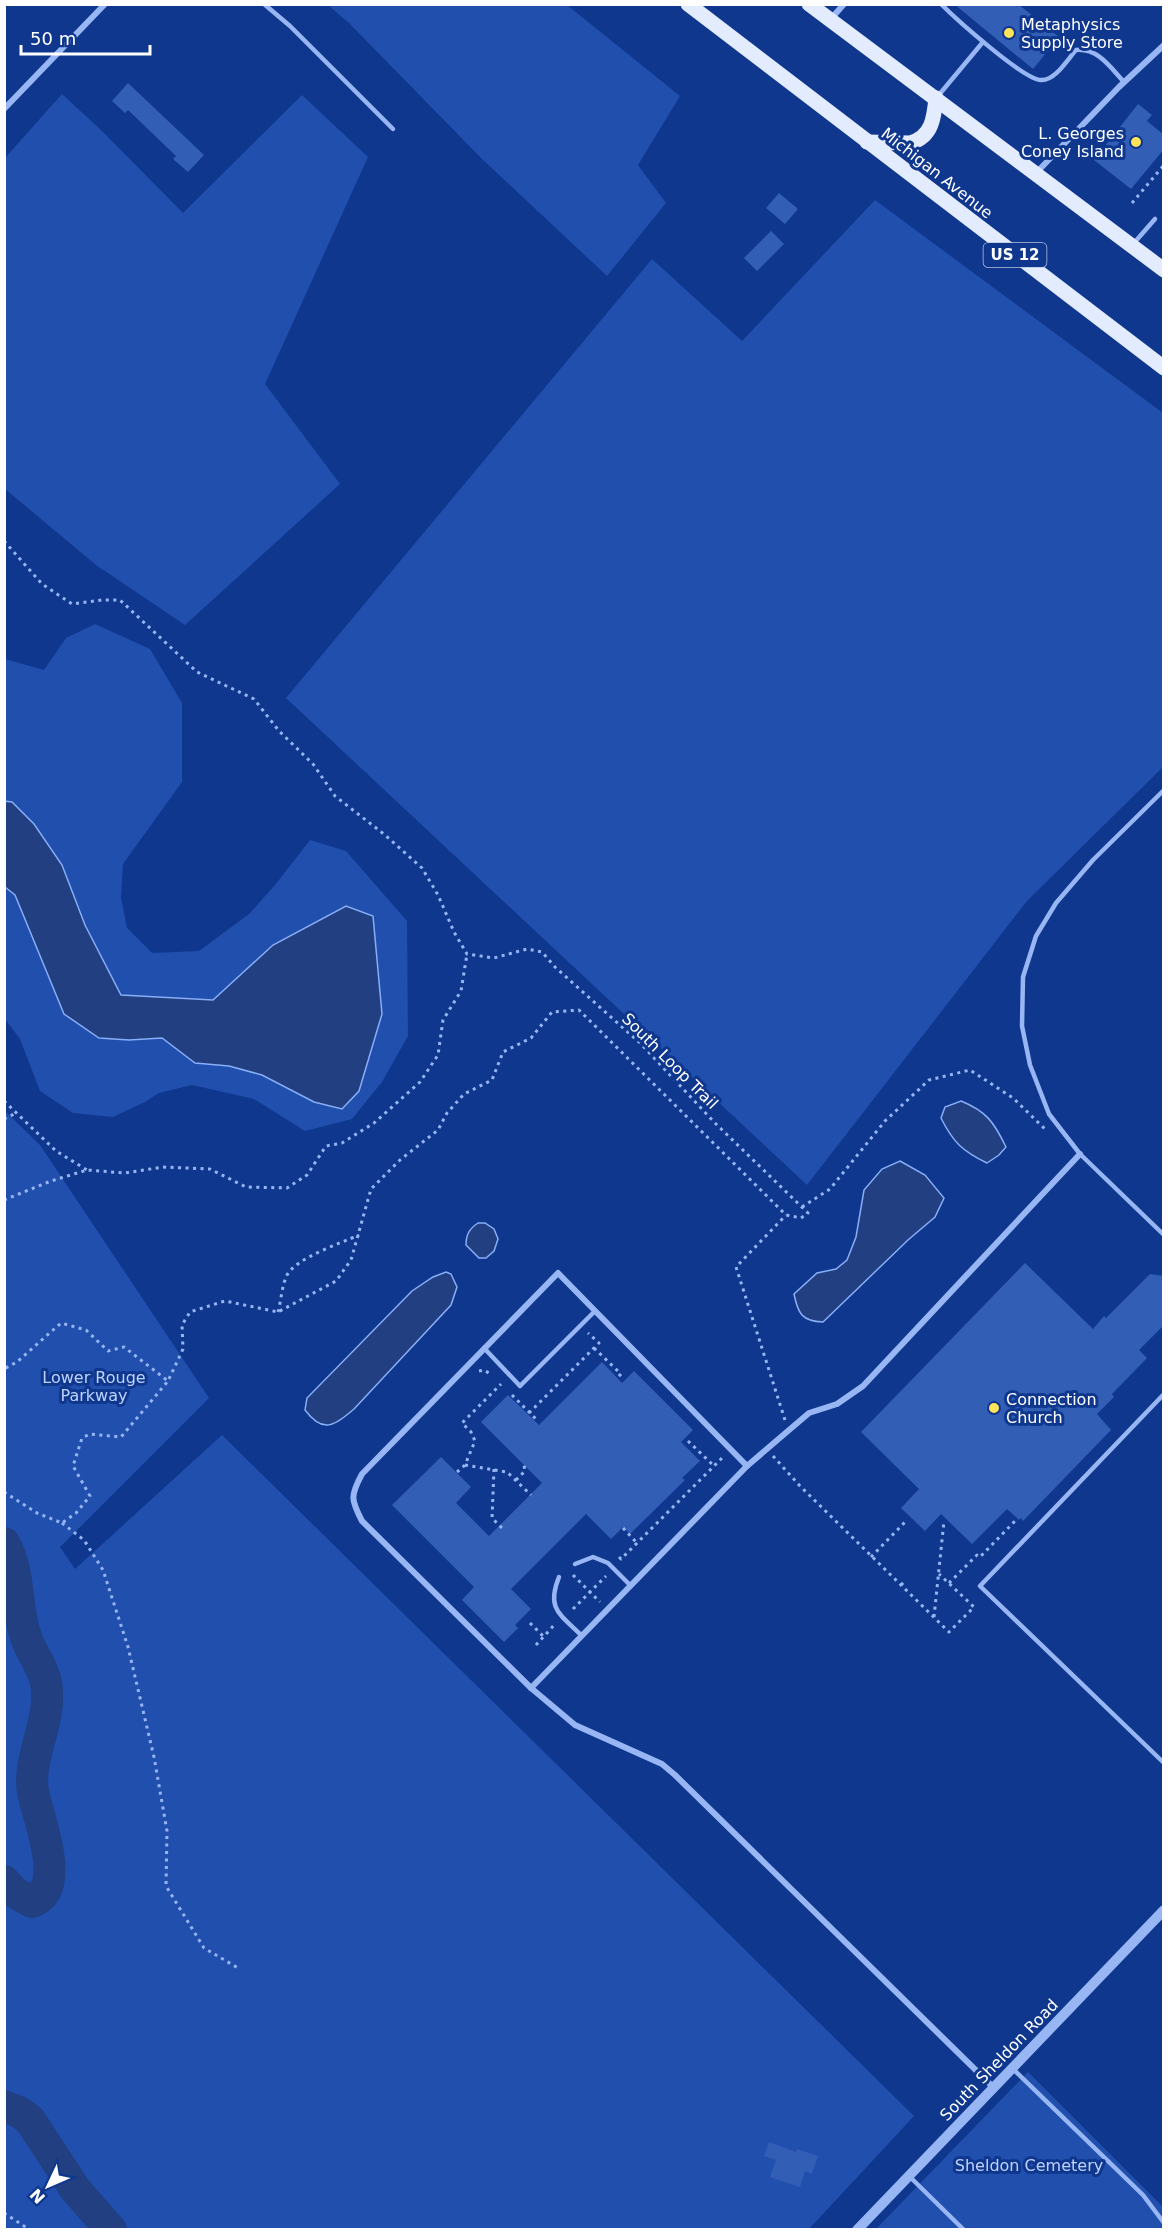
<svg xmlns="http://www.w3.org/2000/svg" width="1168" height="2234" font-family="'DejaVu Sans',sans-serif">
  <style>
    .green { fill: #204fae }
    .water { fill: #213f81; stroke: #88aef7; stroke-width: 1.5 }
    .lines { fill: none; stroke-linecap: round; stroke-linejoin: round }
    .river { stroke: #213f81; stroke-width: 32 }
    .building { fill: #335eb6 }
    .path { stroke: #97b6f3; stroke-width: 3; stroke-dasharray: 3 4.5; stroke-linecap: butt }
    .service { stroke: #97b6f3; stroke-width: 4.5 }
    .minor { stroke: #97b6f3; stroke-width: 6 }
    .tertiary { stroke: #97b6f3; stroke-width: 10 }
    .primary { stroke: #e3ebff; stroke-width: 15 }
    .poi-dot { fill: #ffe359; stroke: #0f378e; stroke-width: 2 }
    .labels { text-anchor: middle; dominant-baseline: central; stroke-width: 6; stroke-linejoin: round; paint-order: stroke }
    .shield { fill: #0f378e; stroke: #b7c3dd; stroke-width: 1.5 }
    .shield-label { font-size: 15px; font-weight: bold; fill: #fff }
    .poi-label { font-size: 16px; fill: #fff; stroke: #0f378e; text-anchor: start }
    .street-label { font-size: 16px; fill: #fff; stroke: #0f378e }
    .park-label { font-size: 16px; fill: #bed3fe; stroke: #0f378e }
  </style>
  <rect width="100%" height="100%" fill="#0f378e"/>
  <g class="green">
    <path d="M 328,5 L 567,5 L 680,96 L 638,165 L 666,203 L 607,276 L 481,158 L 349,23 Z"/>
    <path d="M 62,94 L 101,130 L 183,213 L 302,95 L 368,157 L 265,384 L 340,484 L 185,625 L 96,565 L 5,489 L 5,158 Z"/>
    <path d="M 875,200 L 1163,413 L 1163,767 L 1027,901 L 807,1185 L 286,698 L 652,259 L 742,341 Z"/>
    <path d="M 95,624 L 150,649 L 182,703 L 182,782 L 123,864 L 121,897 L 127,928 L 152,953 L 199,951 L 249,914 L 275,885 L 310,840 L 346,851 L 407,921 L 408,1036 L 382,1082 L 352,1119 L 305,1131 L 254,1099 L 192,1085 L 159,1093 L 145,1102 L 113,1117 L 73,1113 L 40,1091 L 20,1039 L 5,1019 L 4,887 L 15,895 L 99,1038 L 129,1040 L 163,1038 L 195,1063 L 229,1066 L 262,1075 L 314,1102 L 359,1091 L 366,1066 L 273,945 L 213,1000 L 121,995 L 85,925 L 62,865 L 12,802 L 5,801 L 5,659 L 44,670 L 66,638 Z"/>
    <path d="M 4,1110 L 40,1145 L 209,1398 L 60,1547 L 75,1569 L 222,1435 L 914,2116 L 809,2229 L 5,2229 Z"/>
    <path d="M 1028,2072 L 1163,2207 L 1163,2229 L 875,2230 Z"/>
  </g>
  <g class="water">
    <path d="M 4,801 L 12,802 L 34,824 L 62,865 L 85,925 L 121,995 L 213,1000 L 273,945 L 346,906 L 373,916 L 382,1014 L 359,1091 L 342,1109 L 314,1102 L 262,1075 L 229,1066 L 195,1063 L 162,1038 L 129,1040 L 99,1038 L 64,1014 L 15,895 L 5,887 Z"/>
    <path d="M 961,1101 C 986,1111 994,1122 1006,1147 L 999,1155 L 987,1163 C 962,1151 953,1142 941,1118 L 945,1107 Z"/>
    <path d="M 900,1161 L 925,1175 L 944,1198 L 935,1217 L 908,1240 L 823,1322 C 802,1321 798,1314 794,1294 L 817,1273 L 836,1269 L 847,1260 L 856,1237 L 864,1190 L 882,1169 Z"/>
    <path d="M 478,1223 L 485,1223 L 494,1229 L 498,1239 L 494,1251 L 486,1258 L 479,1258 L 466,1245 C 466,1235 469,1229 478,1223 Z"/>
    <path d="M 446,1272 L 451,1274 L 457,1287 L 451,1305 L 354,1409 C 334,1426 323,1434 305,1410 L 307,1398 L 412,1291 L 433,1277 Z"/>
  </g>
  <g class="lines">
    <g class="river">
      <path d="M 4,1543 C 21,1573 15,1606 26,1637 C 31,1653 43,1666 46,1683 C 53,1720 27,1757 33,1792 C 38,1818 68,1889 32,1902 L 14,1892 L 4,1881"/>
      <path d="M 4,2106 L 19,2112 L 30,2120 L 75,2189 L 111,2230"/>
    </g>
  </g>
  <g class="building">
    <path d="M 954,4 L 1018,4 L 1059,37 L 1033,69 Z"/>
    <path d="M 128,83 L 204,155 L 188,172 L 173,159 L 176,156 L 128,110 L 125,113 L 112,101 Z"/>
    <path d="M 1138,104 L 1152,115 L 1147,121 L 1164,135 L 1164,149 L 1131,189 L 1094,160 Z"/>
    <path d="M 779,193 L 798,209 L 785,224 L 766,208 Z"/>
    <path d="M 771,231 L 784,244 L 757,271 L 744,258 Z"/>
    <path d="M 1025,1263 L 1093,1329 L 1104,1316 L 1106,1318 L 1150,1274 L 1164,1276 L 1164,1325 L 1139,1350 L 1147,1358 L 1112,1394 L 1114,1397 L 1097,1414 L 1111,1430 L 1023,1521 L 1021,1518 L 1019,1520 L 1007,1509 L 972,1544 L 941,1514 L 925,1531 L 901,1508 L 919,1489 L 861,1432 Z"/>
    <path d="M 602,1362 L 622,1383 L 634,1371 L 693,1430 L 681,1442 L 700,1461 L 682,1478 L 685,1480 L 630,1534 L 623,1527 L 611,1539 L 586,1514 L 511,1589 L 531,1609 L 515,1625 L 518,1628 L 504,1642 L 462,1600 L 474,1587 L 392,1505 L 441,1457 L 471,1487 L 456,1503 L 489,1536 L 542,1483 L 481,1422 L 508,1395 L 539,1425 Z"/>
    <path d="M 769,2142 L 796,2152 L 797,2149 L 818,2156 L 812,2174 L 805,2171 L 800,2187 L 770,2177 L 776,2160 L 764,2156 Z"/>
  </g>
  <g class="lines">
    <g class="path">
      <path d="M 1132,203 L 1164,165"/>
      <path d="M 4,541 L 42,584 L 72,604 L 102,600 L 120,600 L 197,672 L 254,699 L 279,731 L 313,764 L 335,796 L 385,835 L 422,868 L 438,895 L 454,932 L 467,954 L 494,958 L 527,949 L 542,952 L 555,967 L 640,1043 L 716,1124 L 808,1213 L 801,1218 L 786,1215 L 579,1010 L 552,1012 L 531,1038 L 503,1052 L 492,1080 L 464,1094 L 447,1113 L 438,1130 L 400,1160 L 371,1189 L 351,1260 L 336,1281 L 278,1312 L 225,1301 L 190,1312 L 182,1325 L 183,1349 L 168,1381 L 124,1347 L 108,1351 L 86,1330 L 61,1323 L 17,1362 L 4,1369"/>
      <path d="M 4,1101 L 56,1151 L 87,1170"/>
      <path d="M 4,1119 L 16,1113"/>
      <path d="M 4,1200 L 51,1181 L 87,1170 L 125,1173 L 163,1167 L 210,1169 L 246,1187 L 287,1188 L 307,1175 L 326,1146 L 342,1143 L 374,1123 L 420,1082 L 438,1055 L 443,1020 L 461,991 L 467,954"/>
      <path d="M 802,1207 L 830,1189 L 885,1121 L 929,1080 L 970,1070 L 1013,1098 L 1045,1129"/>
      <path d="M 278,1312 C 281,1301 282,1285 287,1275 C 296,1258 341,1243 359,1235"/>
      <path d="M 594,1348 L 621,1374 L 617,1378"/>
      <path d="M 479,1371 L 484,1370 L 492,1375"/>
      <path d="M 512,1395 L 538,1421"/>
      <path d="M 529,1413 L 599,1343 L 588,1333"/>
      <path d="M 785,1420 L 736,1267 L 786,1215"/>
      <path d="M 688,1441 L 714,1466"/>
      <path d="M 773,1456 L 800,1486 L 949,1632 L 974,1607 L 939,1574"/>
      <path d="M 465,1465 L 507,1472 L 531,1495"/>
      <path d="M 494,1469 L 492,1518 L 503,1529"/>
      <path d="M 457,1472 L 465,1465 L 475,1441 L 471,1432 L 462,1423 L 501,1384"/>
      <path d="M 516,1480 L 525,1471 L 524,1465"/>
      <path d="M 4,1492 L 37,1513 L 62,1523 L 76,1513 L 90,1496 L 73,1466 L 82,1438 L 90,1434 L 121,1437 L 168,1381"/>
      <path d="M 62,1523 L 84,1540 L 103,1570 L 128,1647 L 154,1757 L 167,1831 L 166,1886 L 204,1948 L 238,1968"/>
      <path d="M 623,1528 L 637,1543"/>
      <path d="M 619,1557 L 621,1559 L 723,1457"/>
      <path d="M 871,1557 L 907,1520"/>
      <path d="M 573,1575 L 600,1602"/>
      <path d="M 949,1583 L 977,1555 L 980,1557 L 1015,1521"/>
      <path d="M 901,1585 L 906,1580"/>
      <path d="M 573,1609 L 606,1576"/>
      <path d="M 934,1617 L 944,1521"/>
      <path d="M 530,1623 L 544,1637"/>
      <path d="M 536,1645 L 556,1623"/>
      <path d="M 4,2213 L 30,2230"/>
    </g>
    <g class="service">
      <path d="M 264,4 L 290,26 L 393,129"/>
      <path d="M 941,4 C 956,19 1024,80 1041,80 C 1055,81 1067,60 1076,50 C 1098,48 1110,67 1124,82"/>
      <path d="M 938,96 L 983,42"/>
      <path d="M 1134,243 L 1155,219"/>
      <path d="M 1164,790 L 1093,860 L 1056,903 L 1036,936 L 1023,977 L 1022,1026 L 1030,1065 L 1049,1114 L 1080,1154 L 1164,1235"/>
      <path d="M 484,1348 L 520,1386 L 595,1311"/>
      <path d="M 1164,1394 L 980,1586 L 1164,1763"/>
      <path d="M 575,1564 L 593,1557 L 608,1563 L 631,1586"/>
      <path d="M 559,1577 C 546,1609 560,1614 582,1636"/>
      <path d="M 1013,2069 L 1143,2195 L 1164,2223"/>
      <path d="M 909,2176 L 964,2230"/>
    </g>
    <g class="minor">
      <path d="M 830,20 L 844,4"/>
      <path d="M 4,109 L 105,4"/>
      <path d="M 1036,173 L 1119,87 L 1164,45"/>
      <path d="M 531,1688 L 747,1466"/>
      <path d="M 993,2087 L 675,1775 L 662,1764 L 575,1725 L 531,1688 L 362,1521 C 351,1500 350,1496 362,1474 L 558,1273 L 747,1466 L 809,1413 L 837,1404 L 863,1386 L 1080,1154"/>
    </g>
    <path class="tertiary" d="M 857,2230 L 1164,1910"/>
    <g class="primary">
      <path d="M 688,4 L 1164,368"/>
      <path d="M 809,4 L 1164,270"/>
      <path d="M 867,142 L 910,143 C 932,137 934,118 936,98"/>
    </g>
  </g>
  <g class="poi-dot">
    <circle cx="1009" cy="33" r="6"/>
    <circle cx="1136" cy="142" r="6"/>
    <circle cx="994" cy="1408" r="6"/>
  </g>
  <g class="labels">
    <rect class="shield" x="983.5" y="243" width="63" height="24" rx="4.5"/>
    <g class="shield-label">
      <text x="1015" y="255">US 12</text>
    </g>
    <g class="poi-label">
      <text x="1021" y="24">Metaphysics<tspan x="1021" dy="18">Supply Store</tspan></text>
      <text x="1124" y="133" text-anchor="end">L. Georges<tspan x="1124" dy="18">Coney Island</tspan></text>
      <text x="1006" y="1399">Connection<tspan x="1006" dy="18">Church</tspan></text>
    </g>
    <g class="street-label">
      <text transform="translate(937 173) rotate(38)">Michigan Avenue</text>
      <text transform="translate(670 1061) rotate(45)">South Loop Trail</text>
      <text transform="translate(999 2060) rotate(-46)">South Sheldon Road</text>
    </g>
    <g class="park-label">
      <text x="94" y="1377">Lower Rouge<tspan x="94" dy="18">Parkway</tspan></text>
      <text x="1029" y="2165">Sheldon Cemetery</text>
    </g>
  </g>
  <rect width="1168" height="2234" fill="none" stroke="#ffffff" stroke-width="12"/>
  <g transform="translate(48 2186) rotate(226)" stroke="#0f378e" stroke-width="4.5" paint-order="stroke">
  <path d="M0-4.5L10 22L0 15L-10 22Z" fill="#ffffff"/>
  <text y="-9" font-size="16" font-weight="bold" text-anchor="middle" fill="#ffffff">N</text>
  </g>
  <path d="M21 45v9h129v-9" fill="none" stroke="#ffffff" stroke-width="3"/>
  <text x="30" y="45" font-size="18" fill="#ffffff" stroke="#0f378e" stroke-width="4.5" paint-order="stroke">50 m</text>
</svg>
